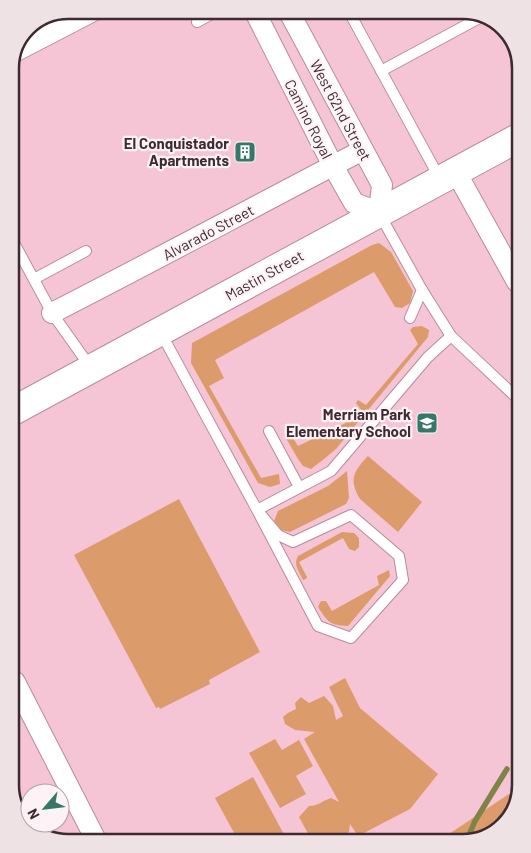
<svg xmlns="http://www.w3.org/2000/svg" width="531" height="853" font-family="Barlow,sans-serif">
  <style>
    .green { fill: #db9b6b }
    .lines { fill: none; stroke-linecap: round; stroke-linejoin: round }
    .stream { stroke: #7f8346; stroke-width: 5.5 }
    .lane-casing { stroke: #b98b9b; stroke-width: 12 }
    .street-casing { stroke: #b98b9b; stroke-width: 22 }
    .secondary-casing { stroke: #b98b9b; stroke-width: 30 }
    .lane { stroke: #fff; stroke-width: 10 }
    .street { stroke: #fff; stroke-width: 20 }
    .secondary { stroke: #fff; stroke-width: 28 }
    .labels { text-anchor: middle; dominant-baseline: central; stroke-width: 4.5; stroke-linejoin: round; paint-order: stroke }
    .street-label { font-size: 15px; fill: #3e2b32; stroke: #fdf2f5 }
    .poi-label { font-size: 15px; font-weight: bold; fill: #3e2b32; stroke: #fdf2f5; text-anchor: end }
    .rim { fill: none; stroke: #3e2b32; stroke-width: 2.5 }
  </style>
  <rect width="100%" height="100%" fill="#f6c5d5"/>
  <g class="green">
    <path d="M 379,243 L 391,252 L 413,291 L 410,303 L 402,308 L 395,307 L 374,272 L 215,360 L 224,378 L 209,386 L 261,478 L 279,474 L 280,484 L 270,487 L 258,483 L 191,363 L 192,343 L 372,245 Z"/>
    <path d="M 422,326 L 429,330 L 428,337 L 336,449 L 324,459 L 311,469 L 303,466 L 298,459 L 286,438 L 291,435 L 298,446 L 358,417 L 362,411 L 356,403 L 358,400 L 366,405 L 418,344 L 410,330 L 413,327 Z"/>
    <path d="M 368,456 L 422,502 L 398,532 L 360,499 C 348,479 354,471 368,456 Z"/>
    <path d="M 347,471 L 349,498 L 346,504 L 290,532 L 281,530 L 274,521 L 278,511 L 328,486 Z"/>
    <path d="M 179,499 L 260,652 L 209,680 L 210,684 L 160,709 L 159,707 L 156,708 L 74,555 Z"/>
    <path d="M 342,532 L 354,533 L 359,538 L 359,547 L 355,551 L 349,549 L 343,538 L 299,562 L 307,577 L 306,579 L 303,580 C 299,571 293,565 298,556 Z"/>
    <path d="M 389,570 L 390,576 L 348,626 C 329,625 328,622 318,607 L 321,601 L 326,601 L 332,611 L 379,585 L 377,576 Z"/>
    <path d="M 345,678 L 360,708 L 438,774 L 410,809 L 358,836 L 350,824 L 349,832 L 337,839 L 311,839 L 299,817 L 309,806 C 318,806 322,801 331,798 L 339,802 L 304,739 L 315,732 L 295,730 L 285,724 L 283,717 L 288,713 L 296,709 L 295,703 L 301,697 L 309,703 L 324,696 L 333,706 L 336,720 L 343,716 L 329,687 Z"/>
    <path d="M 275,739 L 282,750 L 299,740 L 313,766 L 296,776 L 306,794 L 280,808 L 249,753 Z"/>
    <path d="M 253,777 L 287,840 L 238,840 L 215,798 Z"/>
    <path d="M 512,792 L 503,824 L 489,837 L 443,838 Z"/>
  </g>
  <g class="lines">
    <g class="stream">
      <path d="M 518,754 L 521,751"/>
      <path d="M 468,837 L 475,821 L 507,769"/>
    </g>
    <g class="lane-casing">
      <g id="lane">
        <path d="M 348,10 L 440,179"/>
        <path d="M 197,22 L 219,10"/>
        <path d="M 381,71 L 483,16"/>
        <path d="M 379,213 L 422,290 L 410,318"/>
        <path d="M 12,239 L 52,313 L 91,368"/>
        <path d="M 34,279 L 86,251"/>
        <path d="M 422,290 L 451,336 L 518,399"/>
        <path d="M 161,333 L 257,510 L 331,471 L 428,357 L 451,336"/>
        <path d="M 269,431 L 299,487"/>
        <path d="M 257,510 L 278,535 L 293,542 L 351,515 L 399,556 L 403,580 L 351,638 L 318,626 Z"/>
      </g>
    </g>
    <g class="street-casing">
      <g id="street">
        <path d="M 254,10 L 333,166 L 354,203 L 379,212 L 382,185 L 288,10"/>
        <path d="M 16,51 L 95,10"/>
        <path d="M 456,172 L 517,282"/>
        <path d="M 52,313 C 156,260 259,204 363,150"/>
        <path d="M 15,682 L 97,842"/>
      </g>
    </g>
    <g class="secondary-casing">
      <path id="secondary" d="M 13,411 L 516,139"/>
    </g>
    <use href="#lane" class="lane"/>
    <use href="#street" class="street"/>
    <use href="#secondary" class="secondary"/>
  </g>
  <defs>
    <g id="building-square" transform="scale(1.125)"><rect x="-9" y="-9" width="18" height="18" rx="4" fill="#357769" stroke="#fdf2f5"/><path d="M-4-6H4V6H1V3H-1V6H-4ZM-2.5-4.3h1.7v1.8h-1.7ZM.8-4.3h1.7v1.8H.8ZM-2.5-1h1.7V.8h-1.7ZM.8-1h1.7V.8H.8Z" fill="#fff"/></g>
    <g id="school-square" transform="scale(1.125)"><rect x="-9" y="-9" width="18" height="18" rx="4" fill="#357769" stroke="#fdf2f5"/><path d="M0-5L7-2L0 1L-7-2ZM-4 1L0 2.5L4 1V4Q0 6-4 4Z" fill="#fff"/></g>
  </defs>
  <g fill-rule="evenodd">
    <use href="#building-square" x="245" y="152"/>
    <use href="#school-square" x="427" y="423"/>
  </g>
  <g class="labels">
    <g class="street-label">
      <text transform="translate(341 110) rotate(62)">West 62nd Street</text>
      <text transform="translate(309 119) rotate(63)">Camino Royal</text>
      <text transform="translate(208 232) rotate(-28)">Alvarado Street</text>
      <text transform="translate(264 275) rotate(-29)">Mastin Street</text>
    </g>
    <g class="poi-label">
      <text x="229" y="143">El Conquistador<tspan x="229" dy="17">Apartments</tspan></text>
      <text x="411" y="414">Merriam Park<tspan x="411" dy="17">Elementary School</tspan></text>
    </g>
  </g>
  <path d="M0 0H531V853H0ZM68 19H463A49 49 0 0 1 512 68V785A49 49 0 0 1 463 834H68A49 49 0 0 1 19 785V68A49 49 0 0 1 68 19Z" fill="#eee2e5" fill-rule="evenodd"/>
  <path class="rim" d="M68 19H463A49 49 0 0 1 512 68V785A49 49 0 0 1 463 834H68A49 49 0 0 1 19 785V68A49 49 0 0 1 68 19Z"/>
  <g transform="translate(45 808) rotate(242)"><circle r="24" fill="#fdf2f5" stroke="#b1a2a7"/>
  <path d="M0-4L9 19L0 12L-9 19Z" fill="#357769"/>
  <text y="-8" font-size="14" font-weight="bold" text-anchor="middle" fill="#3e2b32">N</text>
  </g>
</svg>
